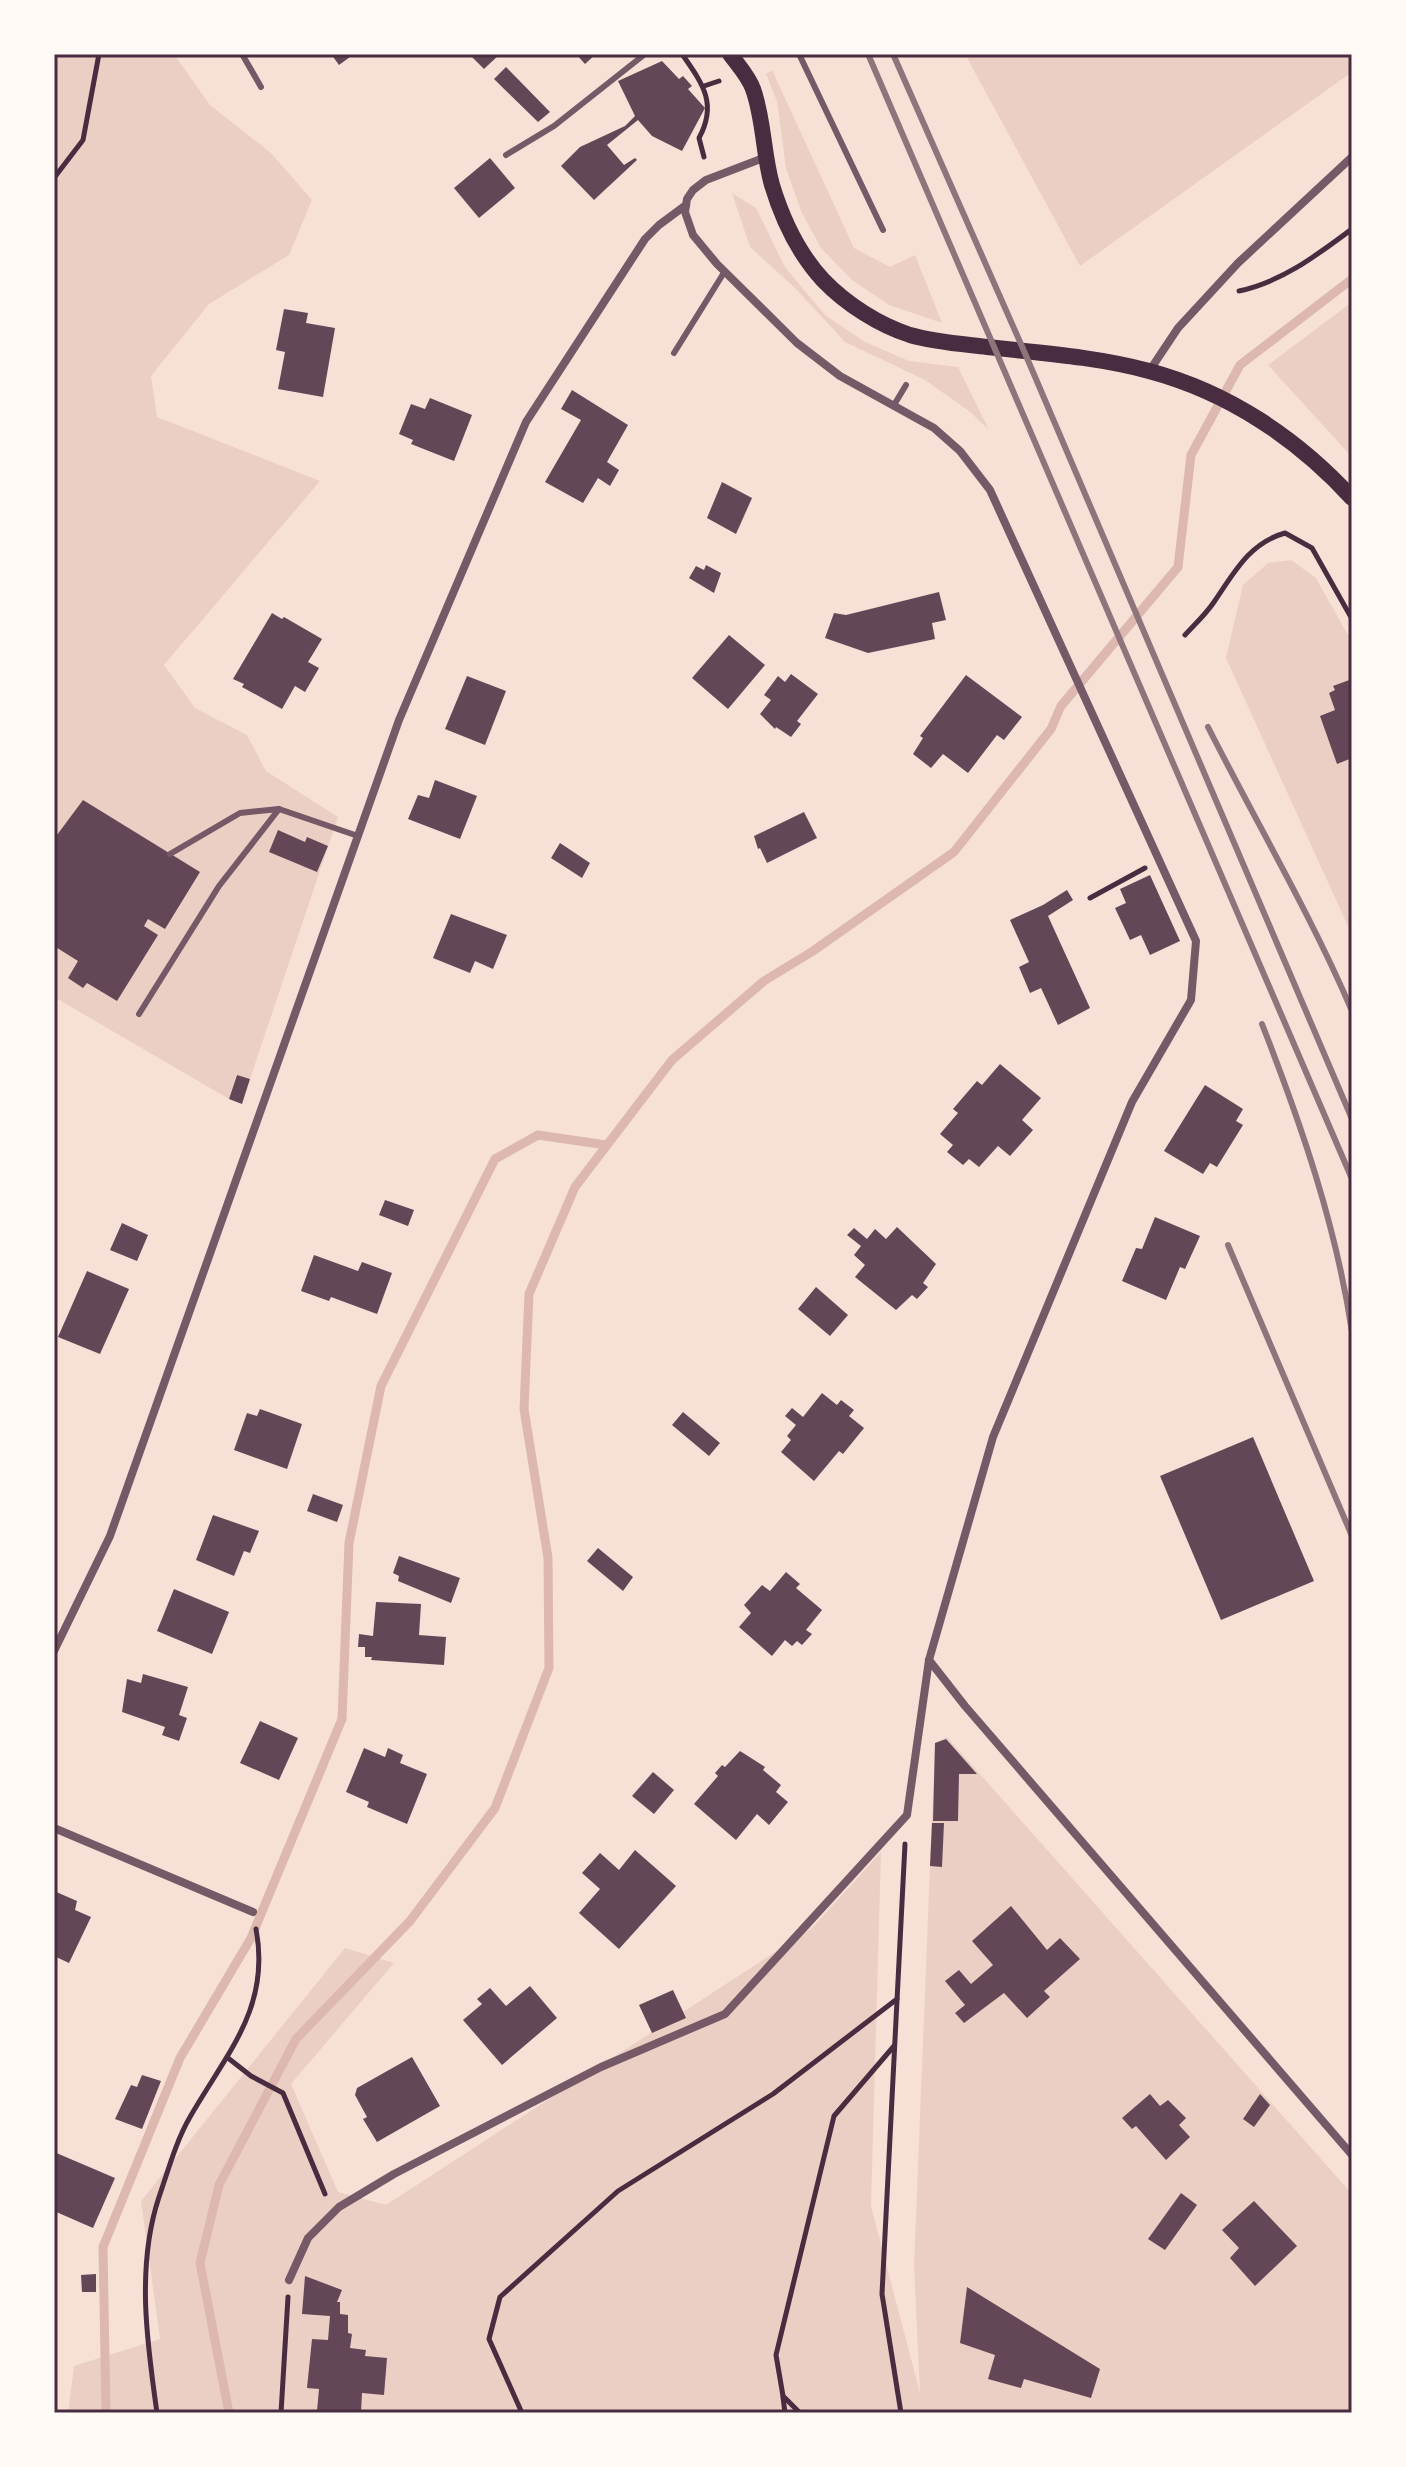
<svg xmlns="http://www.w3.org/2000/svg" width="1406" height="2467" font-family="Quicksand,sans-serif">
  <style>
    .green { fill: #ebcfc5 }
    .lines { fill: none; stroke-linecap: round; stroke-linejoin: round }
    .stream { stroke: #dcb8b0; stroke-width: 9 }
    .building { fill: #644757 }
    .path { stroke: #4a2c40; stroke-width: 5 }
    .service { stroke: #755966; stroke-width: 6 }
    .minor { stroke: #755966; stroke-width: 8 }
    .secondary { stroke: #4a2c40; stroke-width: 16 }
    .rail { stroke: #8f747c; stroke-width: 6 }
    .neatline { fill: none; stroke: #4a2c40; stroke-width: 3 }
  </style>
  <rect width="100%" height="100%" fill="#f7e1d7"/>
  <g class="green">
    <path d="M 54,54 L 174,54 L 210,105 L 271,153 L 312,200 L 289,255 L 209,304 L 151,376 L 157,417 L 320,481 L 164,665 L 195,708 L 247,735 L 266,771 L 338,817 L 250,1079 L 236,1075 L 229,1099 L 54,997 Z"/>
    <path d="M 965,54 L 1352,54 L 1352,72 L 1080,266 Z"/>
    <path d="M 772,70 L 854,248 L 890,267 L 915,255 L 942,323 L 889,305 L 852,280 L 821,248 L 801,211 L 786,168 L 777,101 L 766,74 Z"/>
    <path d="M 732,193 L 756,208 L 785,267 L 825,315 L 865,342 L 909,361 L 958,367 L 989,430 L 969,411 L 925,380 L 845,342 L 795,288 L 750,247 Z"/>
    <path d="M 1352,302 L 1352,457 L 1268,365 Z"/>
    <path d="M 1291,560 L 1316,578 L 1352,642 L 1352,935 L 1226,658 L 1243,585 L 1268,563 Z"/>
    <path d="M 947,1737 L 1352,2194 L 1352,2413 L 68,2413 L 74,2366 L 160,2339 L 141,2201 L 345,1948 L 394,1963 L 291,2084 L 338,2192 L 386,2205 L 812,1928 L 881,1852 L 871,2206 L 920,2393 L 914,2266 L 935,1743 Z"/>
  </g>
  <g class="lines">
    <g class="stream">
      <path d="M 106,2413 L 103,2247 L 180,2058 L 251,1938 L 342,1719 L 349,1543 L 381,1386 L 495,1159 L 538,1135 L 606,1145"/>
      <path d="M 229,2413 L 200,2263 L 219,2185 L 296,2039 L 410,1921 L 495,1808 L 549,1668 L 548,1558 L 524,1409 L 529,1294 L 575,1187 L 672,1060 L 764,981 L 813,951 L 954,852 L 1051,729 L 1061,706 L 1178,567 L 1191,455 L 1240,365 L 1352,279"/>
    </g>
  </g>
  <g class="building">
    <path d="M 331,54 L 354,54 L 339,65 Z"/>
    <path d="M 469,54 L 500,54 L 484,69 Z"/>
    <path d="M 576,54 L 596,54 L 585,64 Z"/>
    <path d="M 662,61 L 679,79 L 683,76 L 692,86 L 688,89 L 705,108 L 682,151 L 652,136 L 638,120 L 607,145 L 624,165 L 635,158 L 637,160 L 594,200 L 561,166 L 580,147 L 625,126 L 635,116 L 618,81 Z"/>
    <path d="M 506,67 L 550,112 L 538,122 L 494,79 Z"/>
    <path d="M 490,158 L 515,188 L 479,218 L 454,188 Z"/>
    <path d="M 284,309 L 308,313 L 306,323 L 335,328 L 323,397 L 278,389 L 285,352 L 276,350 Z"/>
    <path d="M 572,390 L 628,425 L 607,462 L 619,470 L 610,486 L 598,478 L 583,503 L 545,482 L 581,420 L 561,409 Z"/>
    <path d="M 430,398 L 472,415 L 454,461 L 411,444 L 413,440 L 399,434 L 411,404 L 425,409 Z"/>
    <path d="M 722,482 L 752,498 L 736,534 L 707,518 Z"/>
    <path d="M 706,565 L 721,573 L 714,593 L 689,578 L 696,566 L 704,570 Z"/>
    <path d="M 939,592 L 946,620 L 932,623 L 935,639 L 868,653 L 825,638 L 834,613 L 846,615 Z"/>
    <path d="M 272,613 L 282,619 L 284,617 L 322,639 L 308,662 L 319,668 L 305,692 L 295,686 L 282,709 L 242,687 L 244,684 L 233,679 Z"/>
    <path d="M 729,635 L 765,665 L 728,709 L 692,678 Z"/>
    <path d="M 791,674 L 818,694 L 797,721 L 801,724 L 791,737 L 776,727 L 775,729 L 760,714 L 771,700 L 764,695 L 778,676 L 785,682 Z"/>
    <path d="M 966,675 L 1022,717 L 1004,740 L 997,735 L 968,773 L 943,754 L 931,768 L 913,754 L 923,738 L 920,736 Z"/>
    <path d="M 467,676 L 506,691 L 485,745 L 445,729 Z"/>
    <path d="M 1352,679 L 1352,758 L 1337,764 L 1320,716 L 1335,710 L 1329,693 L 1335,690 L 1333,686 Z"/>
    <path d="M 435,780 L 477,796 L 460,839 L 408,819 L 418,795 L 429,798 Z"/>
    <path d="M 83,800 L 200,872 L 165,929 L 148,919 L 144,926 L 158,935 L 117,1001 L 87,983 L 83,988 L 68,978 L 78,961 L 54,946 L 54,839 Z"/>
    <path d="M 804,812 L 817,838 L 767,863 L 760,848 L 758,849 L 754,836 Z"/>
    <path d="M 278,830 L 305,842 L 307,837 L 328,846 L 317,872 L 269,852 Z"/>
    <path d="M 560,843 L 590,863 L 582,878 L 551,858 Z"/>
    <path d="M 1150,875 L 1180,941 L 1150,955 L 1141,935 L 1130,940 L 1115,908 L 1126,903 L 1120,889 Z"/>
    <path d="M 1067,890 L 1073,900 L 1048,916 L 1090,1008 L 1058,1025 L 1041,988 L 1030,993 L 1019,967 L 1029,962 L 1010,920 L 1043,905 Z"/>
    <path d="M 451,914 L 507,935 L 493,969 L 475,961 L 470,973 L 433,958 Z"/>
    <path d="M 1000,1064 L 1041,1098 L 1022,1120 L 1033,1130 L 1010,1156 L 998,1146 L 979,1167 L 969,1159 L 963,1165 L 947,1152 L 953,1145 L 940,1134 L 958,1113 L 953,1109 L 977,1081 L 982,1085 Z"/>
    <path d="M 237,1075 L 250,1079 L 242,1104 L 229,1099 Z"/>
    <path d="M 1205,1085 L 1243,1109 L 1236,1121 L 1243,1125 L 1217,1167 L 1210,1163 L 1203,1174 L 1164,1151 Z"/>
    <path d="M 385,1200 L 414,1210 L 408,1226 L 379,1215 Z"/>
    <path d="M 1155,1217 L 1200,1236 L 1185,1269 L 1180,1267 L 1166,1300 L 1122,1281 L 1136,1248 L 1142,1249 Z"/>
    <path d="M 122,1223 L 148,1235 L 137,1261 L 110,1250 Z"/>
    <path d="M 897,1227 L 936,1264 L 923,1283 L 928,1287 L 917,1299 L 912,1295 L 896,1310 L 855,1277 L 865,1265 L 854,1255 L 861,1246 L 847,1235 L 854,1228 L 867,1239 L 875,1229 L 886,1239 Z"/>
    <path d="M 314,1255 L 358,1271 L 362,1262 L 392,1273 L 377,1314 L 331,1297 L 329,1301 L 301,1291 Z"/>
    <path d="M 87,1271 L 129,1289 L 100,1354 L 58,1337 Z"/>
    <path d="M 816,1287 L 848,1315 L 830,1336 L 798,1309 Z"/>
    <path d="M 822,1393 L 837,1405 L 841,1400 L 854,1410 L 849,1416 L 864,1428 L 843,1454 L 839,1451 L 814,1481 L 781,1452 L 791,1440 L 787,1436 L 796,1425 L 785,1416 L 792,1408 L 803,1417 Z"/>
    <path d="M 260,1409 L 302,1424 L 287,1469 L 234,1450 L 247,1413 L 257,1416 Z"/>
    <path d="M 683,1412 L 720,1443 L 709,1456 L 672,1425 Z"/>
    <path d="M 1253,1437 L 1314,1581 L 1221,1620 L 1160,1476 Z"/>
    <path d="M 313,1494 L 343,1505 L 337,1522 L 307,1511 Z"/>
    <path d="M 213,1515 L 259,1531 L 250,1553 L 244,1551 L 234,1576 L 196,1560 Z"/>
    <path d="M 598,1548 L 633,1577 L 623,1591 L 587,1561 Z"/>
    <path d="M 399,1556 L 460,1578 L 451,1603 L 398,1581 L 399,1576 L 393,1573 Z"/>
    <path d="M 786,1572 L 800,1584 L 796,1588 L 822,1610 L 806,1630 L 812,1634 L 802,1645 L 797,1641 L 792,1646 L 785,1640 L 772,1656 L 739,1627 L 751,1613 L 744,1605 L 762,1585 L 770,1591 Z"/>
    <path d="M 174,1589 L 229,1612 L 212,1654 L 157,1631 Z"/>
    <path d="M 376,1602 L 421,1604 L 419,1635 L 446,1637 L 444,1665 L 371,1660 L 372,1657 L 365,1657 L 365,1647 L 358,1647 L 359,1634 L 373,1636 Z"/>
    <path d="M 143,1674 L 188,1687 L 179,1715 L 187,1718 L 179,1741 L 162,1735 L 165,1727 L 122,1712 L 127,1679 L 141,1683 Z"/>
    <path d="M 260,1721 L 298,1738 L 279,1780 L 240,1763 Z"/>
    <path d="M 946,1739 L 977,1774 L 959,1774 L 958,1821 L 933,1821 L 935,1743 Z"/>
    <path d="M 364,1748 L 385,1757 L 388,1748 L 403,1755 L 400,1763 L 427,1774 L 407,1824 L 367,1807 L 369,1802 L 346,1792 Z"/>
    <path d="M 740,1751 L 765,1767 L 763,1770 L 781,1785 L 776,1792 L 788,1802 L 769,1825 L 757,1814 L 736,1840 L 694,1804 L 718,1776 L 715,1773 L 722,1765 L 725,1767 Z"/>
    <path d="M 653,1772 L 674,1790 L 654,1814 L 632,1796 Z"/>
    <path d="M 932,1823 L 944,1823 L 942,1867 L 930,1866 Z"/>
    <path d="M 635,1850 L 676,1886 L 619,1949 L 579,1913 L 600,1889 L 582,1873 L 600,1853 L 619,1870 Z"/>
    <path d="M 54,1891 L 77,1901 L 75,1910 L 91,1917 L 69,1963 L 54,1956 Z"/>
    <path d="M 1011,1906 L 1047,1950 L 1060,1938 L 1080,1959 L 1044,1991 L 1050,1997 L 1027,2018 L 1004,1993 L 964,2023 L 955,2013 L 965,2005 L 945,1981 L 959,1970 L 971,1984 L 993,1965 L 972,1941 Z"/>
    <path d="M 530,1986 L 557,2018 L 502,2065 L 463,2020 L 482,2004 L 477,1999 L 490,1988 L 506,2006 Z"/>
    <path d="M 673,1990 L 686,2018 L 652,2033 L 639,2005 Z"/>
    <path d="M 412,2057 L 440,2106 L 377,2142 L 363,2119 L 367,2117 L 355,2095 L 357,2088 Z"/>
    <path d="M 142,2075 L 161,2081 L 142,2129 L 115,2119 L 131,2085 L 137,2087 Z"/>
    <path d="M 1150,2094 L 1160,2106 L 1168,2100 L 1186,2118 L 1179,2125 L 1190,2137 L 1166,2160 L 1136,2126 L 1132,2129 L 1122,2118 Z"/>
    <path d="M 1260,2094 L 1270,2105 L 1254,2127 L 1243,2119 Z"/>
    <path d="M 54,2152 L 115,2178 L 93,2228 L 54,2211 Z"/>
    <path d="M 1181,2193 L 1197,2205 L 1165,2250 L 1148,2239 Z"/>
    <path d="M 1254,2201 L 1297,2246 L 1255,2286 L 1230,2258 L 1239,2248 L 1222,2230 Z"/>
    <path d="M 96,2274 L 96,2292 L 82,2292 L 81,2275 Z"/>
    <path d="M 305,2276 L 342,2290 L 337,2302 L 340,2302 L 340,2314 L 348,2315 L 348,2333 L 352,2334 L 350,2348 L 366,2350 L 365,2356 L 387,2358 L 384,2395 L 362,2393 L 361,2413 L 317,2411 L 319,2389 L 307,2388 L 312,2339 L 328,2340 L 330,2316 L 302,2314 Z"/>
    <path d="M 967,2287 L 1100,2369 L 1091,2398 L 1024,2379 L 1021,2388 L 988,2379 L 995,2355 L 960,2343 Z"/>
  </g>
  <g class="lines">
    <g class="path">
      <path d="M 682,54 C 702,83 718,103 699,138 L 704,157"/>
      <path d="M 704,86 L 719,81"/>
      <path d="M 54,178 L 83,140 L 99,54"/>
      <path d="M 1239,291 C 1282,282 1317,255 1352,229"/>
      <path d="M 1185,635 C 1195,624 1206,614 1214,602 C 1234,573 1249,543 1285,533 L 1312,548 L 1352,619"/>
      <path d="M 1090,898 L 1145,868"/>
      <path d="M 228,2058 L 251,2076 L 283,2093 L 325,2194"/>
      <path d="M 783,2397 L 785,2413"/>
      <path d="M 157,2413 C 147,2343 136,2266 159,2197 C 168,2171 176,2141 190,2117 C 226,2054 271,2008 256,1929"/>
      <path d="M 281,2413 L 288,2297"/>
      <path d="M 522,2413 L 489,2339 L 500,2297 L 618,2191 L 773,2094 L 897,1999"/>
      <path d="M 800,2413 L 783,2396 L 776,2355 L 834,2116 L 894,2046"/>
      <path d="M 901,2413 L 882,2294 L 905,1844"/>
    </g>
    <g class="service">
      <path d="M 242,54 L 261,87"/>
      <path d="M 799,54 L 883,230"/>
      <path d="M 506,155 L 554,126 L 645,54"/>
      <path d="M 674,353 L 725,271"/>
      <path d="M 894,405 L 906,385"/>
      <path d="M 170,854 L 240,813 L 279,809 L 358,836"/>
      <path d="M 139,1014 L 219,886 L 279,809"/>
    </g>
    <g class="minor">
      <path d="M 1150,370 L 1178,328 L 1238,263 L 1352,157"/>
      <path d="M 54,1651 L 110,1536 L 399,720 L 526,422 L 645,239 L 659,225 L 686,205"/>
      <path d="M 929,1660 L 965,1706 L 1352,2155"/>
      <path d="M 54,1828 L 253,1912"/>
      <path d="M 289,2280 L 308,2238 L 339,2207 L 394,2174 L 601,2067 L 725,2014 L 907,1815 L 929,1660 L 993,1437 L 1132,1102 L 1191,1000 L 1196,941 L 990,490 L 960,451 L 934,428 L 840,376 L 797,343 L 717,264 L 693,235 L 685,212 L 687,199 L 693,190 L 706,180 L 766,157"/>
    </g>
    <path class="secondary" d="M 730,54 C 738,65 749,77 753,89 C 764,119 763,154 772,185 C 782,218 799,254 823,280 C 846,304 879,325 910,335 C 934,342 962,344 987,347 C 1041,353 1097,357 1149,371 C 1228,392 1297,438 1352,498"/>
    <g class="rail">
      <path d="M 868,54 L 1352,1179"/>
      <path d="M 893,54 L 1024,351 L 1352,1119"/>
      <path d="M 1208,727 C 1256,822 1310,913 1352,1011"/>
      <path d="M 1262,1024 C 1301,1124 1336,1225 1352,1332"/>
      <path d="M 1228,1245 L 1352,1536"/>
    </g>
  </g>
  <rect width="1406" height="2467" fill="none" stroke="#fffaf5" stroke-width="112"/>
  <rect x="56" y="56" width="1294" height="2355" class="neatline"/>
</svg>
